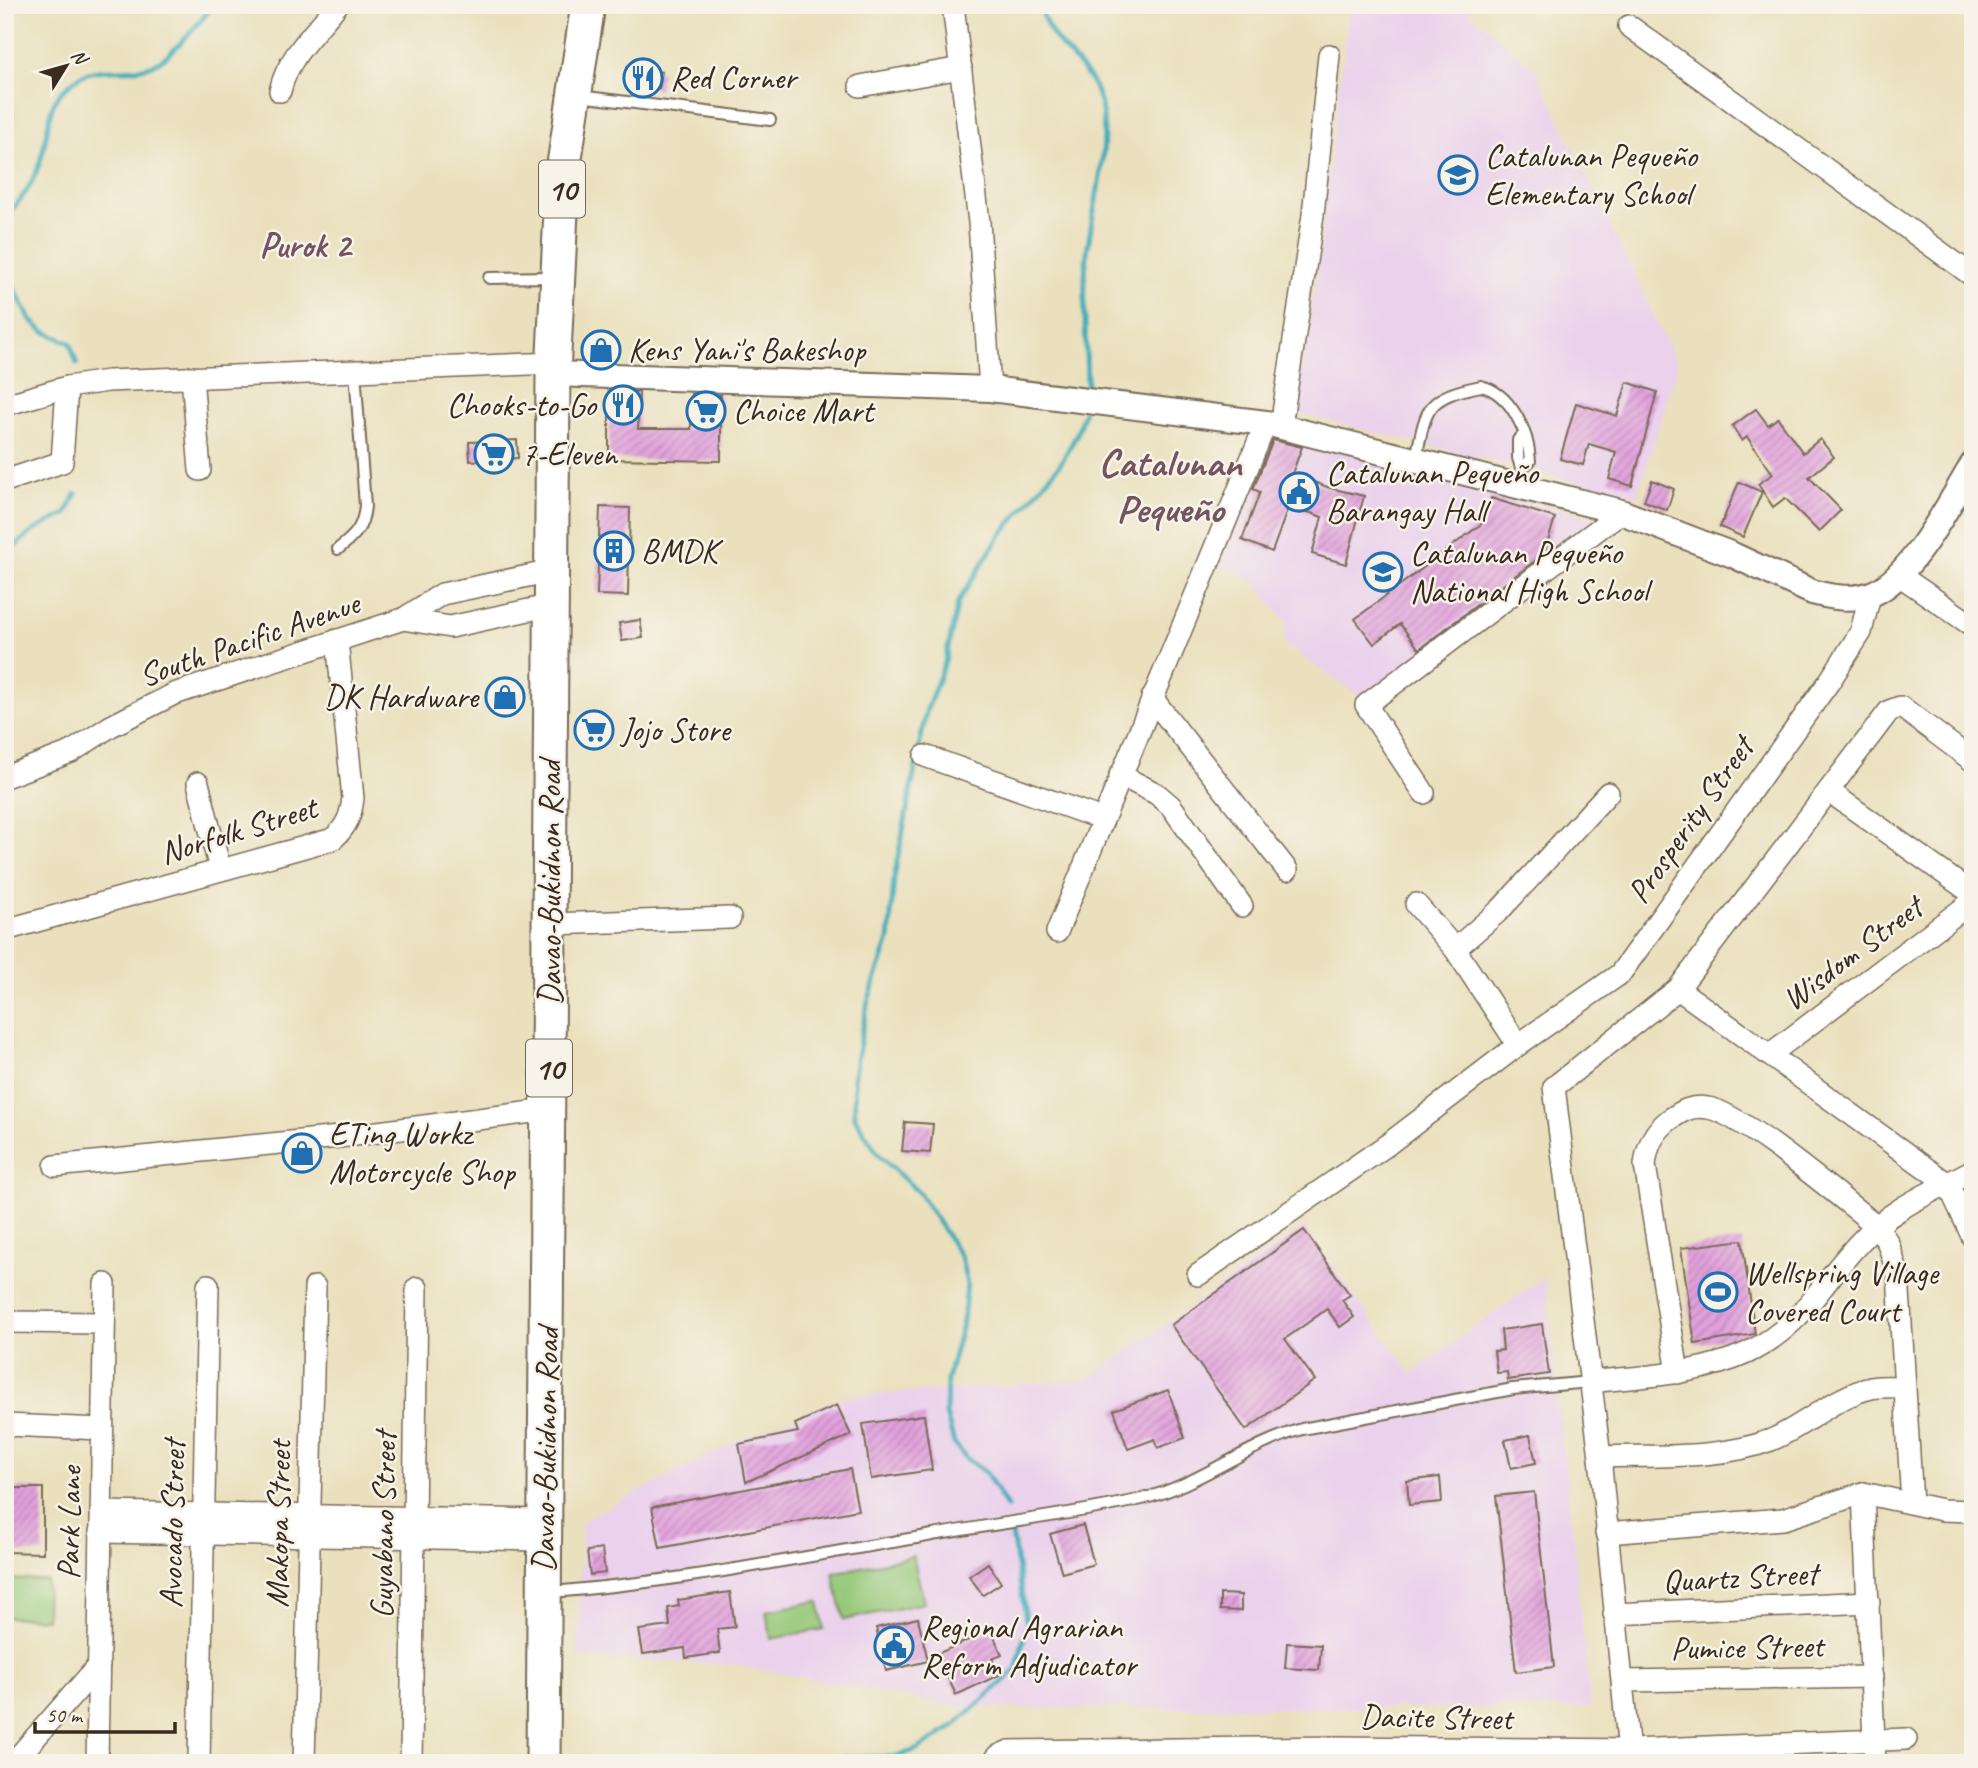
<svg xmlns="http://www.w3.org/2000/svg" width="1978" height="1768" font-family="Caveat,sans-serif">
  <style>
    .built { fill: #ead1ec }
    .park { fill: #97c97a; stroke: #697a4c; stroke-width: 2 }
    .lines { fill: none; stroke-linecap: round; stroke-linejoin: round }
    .stream { stroke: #3babb7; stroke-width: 5 }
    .building { fill: url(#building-hatch) }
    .service-casing { stroke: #786a56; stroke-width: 14 }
    .minor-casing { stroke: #786a56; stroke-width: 24 }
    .tertiary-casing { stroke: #786a56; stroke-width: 28 }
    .trunk-casing { stroke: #786a56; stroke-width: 37 }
    .service { stroke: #fff; stroke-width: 10 }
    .minor { stroke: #fff; stroke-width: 21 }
    .tertiary { stroke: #fff; stroke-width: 24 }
    .trunk { stroke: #fff; stroke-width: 33 }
    .labels { text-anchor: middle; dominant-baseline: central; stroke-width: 5; stroke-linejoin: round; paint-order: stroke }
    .shield { fill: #f7f3e8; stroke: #73665b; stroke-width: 2 }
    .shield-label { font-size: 32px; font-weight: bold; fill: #3b2a1e }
    .poi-label { font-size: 33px; fill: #3b2a1e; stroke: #f7f3e8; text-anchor: start }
    .street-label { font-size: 33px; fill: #3b2a1e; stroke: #f7f3e8 }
    .neighbourhood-label { font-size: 35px; font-weight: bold; fill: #755461; stroke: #f7f3e8 }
    .district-label { font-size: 40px; font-weight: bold; fill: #755461; stroke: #f7f3e8 }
  </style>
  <defs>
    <pattern id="building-hatch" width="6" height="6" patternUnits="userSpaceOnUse" patternTransform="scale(1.75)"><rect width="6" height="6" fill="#e2a1dd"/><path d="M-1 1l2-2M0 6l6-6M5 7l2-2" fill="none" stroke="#b883b3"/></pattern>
  </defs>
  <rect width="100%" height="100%" fill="#f7f3e8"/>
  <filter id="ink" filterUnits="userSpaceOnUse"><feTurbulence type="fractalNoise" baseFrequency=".0143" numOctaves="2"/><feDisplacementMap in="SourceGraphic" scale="14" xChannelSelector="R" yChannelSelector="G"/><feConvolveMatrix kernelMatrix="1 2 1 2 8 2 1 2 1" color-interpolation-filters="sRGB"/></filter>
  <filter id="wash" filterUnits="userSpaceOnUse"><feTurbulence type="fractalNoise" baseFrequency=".00686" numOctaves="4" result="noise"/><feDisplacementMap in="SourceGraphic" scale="28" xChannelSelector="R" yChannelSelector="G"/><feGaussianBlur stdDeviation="1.57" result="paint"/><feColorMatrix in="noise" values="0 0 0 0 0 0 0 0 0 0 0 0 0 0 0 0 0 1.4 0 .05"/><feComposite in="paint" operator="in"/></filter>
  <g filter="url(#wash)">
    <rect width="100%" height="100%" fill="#eae0bd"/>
    <g class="built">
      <path d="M 1349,5 L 1462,5 L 1536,70 L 1678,366 L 1637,497 L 1293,412 L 1316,281 Z"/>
      <path d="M 1271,432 L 1338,449 L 1601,520 L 1363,699 L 1284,644 L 1286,622 L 1251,579 L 1219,565 Z"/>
      <path d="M 1304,1227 L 1411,1373 L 1545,1277 L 1591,1708 L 967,1708 L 735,1665 L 578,1657 L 582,1521 L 737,1441 L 845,1397 L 1086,1380 Z"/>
    </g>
    <g class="park">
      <path d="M 913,1556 L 924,1603 L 844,1620 L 833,1573 Z"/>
      <path d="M 5,1579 L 47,1580 L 46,1619 L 5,1617 Z"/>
      <path d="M 819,1601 L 824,1629 L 771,1639 L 766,1611 Z"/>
    </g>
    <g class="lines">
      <g class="stream">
        <path d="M 1041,5 C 1045,44 1088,62 1099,98 C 1114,145 1090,213 1086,262 C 1082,304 1087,347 1087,390"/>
        <path d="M 5,215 C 30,195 41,167 46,136 C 49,123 50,105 59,95 C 90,58 110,76 147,67 C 169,62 198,22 214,5"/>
        <path d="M 5,272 L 31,320 L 43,331 L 70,343 L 77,364"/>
        <path d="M 5,558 C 23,535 41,525 66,514 L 76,494"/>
        <path d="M 1007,1507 L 986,1473 L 966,1458 L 954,1443 L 946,1414 L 947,1380 L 963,1321 L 967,1284 L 961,1257 L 919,1193 L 878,1154 L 855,1118 L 854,1074 L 868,1001 L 889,940 L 894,878 L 926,712 L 945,662 L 958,602 L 999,537 L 1061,463 L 1077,434 L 1084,412"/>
        <path d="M 823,1763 L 839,1757 L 895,1757 L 918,1749 L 950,1729 L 1016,1670 L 1027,1625 L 1012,1534"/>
      </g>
    </g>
    <g id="blocks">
      <g class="building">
        <path d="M 628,66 L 662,72 L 659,89 L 625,83 Z"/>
        <path d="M 1627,382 L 1657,392 L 1632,486 L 1609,479 L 1616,452 L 1589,444 L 1583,465 L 1560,459 L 1576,403 L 1617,416 Z"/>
        <path d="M 609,391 L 639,392 L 638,429 L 691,429 L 691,394 L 721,395 L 721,461 L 609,459 Z"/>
        <path d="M 1756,409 L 1768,425 L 1778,418 L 1803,453 L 1820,439 L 1834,457 L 1809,477 L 1841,510 L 1819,532 L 1785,498 L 1773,507 L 1758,484 L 1773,474 L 1747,437 L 1742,441 L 1732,426 Z"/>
        <path d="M 517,440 L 518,458 L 470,461 L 469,442 Z"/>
        <path d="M 1273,440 L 1302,447 L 1292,474 L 1330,488 L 1364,496 L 1346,564 L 1312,554 L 1322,517 L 1289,505 L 1272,552 L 1242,540 L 1260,492 L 1253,489 Z"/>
        <path d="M 1652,480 L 1674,489 L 1667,510 L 1644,501 Z"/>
        <path d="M 1739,482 L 1762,492 L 1743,537 L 1720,527 Z"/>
        <path d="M 1491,498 L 1555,518 L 1544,554 L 1419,649 L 1400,624 L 1374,644 L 1355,619 L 1484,522 Z"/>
        <path d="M 600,507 L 630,508 L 628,596 L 597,595 Z"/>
        <path d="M 640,620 L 643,638 L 622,641 L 619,623 Z"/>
        <path d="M 905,1122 L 933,1124 L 930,1153 L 902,1151 Z"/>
        <path d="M 1304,1230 L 1350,1295 L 1342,1300 L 1354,1317 L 1340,1327 L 1327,1309 L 1285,1339 L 1315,1380 L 1246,1430 L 1171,1325 Z"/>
        <path d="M 1742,1240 L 1755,1334 L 1695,1344 L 1681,1248 Z"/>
        <path d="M 1542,1324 L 1549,1374 L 1508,1380 L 1507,1372 L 1497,1373 L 1494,1351 L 1503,1350 L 1501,1330 Z"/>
        <path d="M 1168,1390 L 1185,1438 L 1158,1448 L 1155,1439 L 1128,1449 L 1114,1410 Z"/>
        <path d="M 837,1405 L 851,1435 L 746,1482 L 739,1444 L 798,1432 L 795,1424 Z"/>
        <path d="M 924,1415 L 932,1470 L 871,1479 L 863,1424 Z"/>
        <path d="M 1530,1435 L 1536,1463 L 1511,1468 L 1505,1440 Z"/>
        <path d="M 850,1469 L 858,1510 L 660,1548 L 652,1507 Z"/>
        <path d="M 1440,1477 L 1442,1502 L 1409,1505 L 1407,1481 Z"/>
        <path d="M 5,1488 L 43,1488 L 43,1553 L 5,1552 Z"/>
        <path d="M 1534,1492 L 1554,1667 L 1516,1672 L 1496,1496 Z"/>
        <path d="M 1083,1525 L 1094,1564 L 1062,1573 L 1050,1534 Z"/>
        <path d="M 602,1549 L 605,1573 L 590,1575 L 587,1551 Z"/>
        <path d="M 988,1563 L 1001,1583 L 983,1595 L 969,1576 Z"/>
        <path d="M 730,1592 L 735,1627 L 717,1629 L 720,1653 L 686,1658 L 685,1648 L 643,1654 L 639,1630 L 670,1626 L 668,1608 L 679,1606 L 678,1600 Z"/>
        <path d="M 1220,1594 L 1241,1595 L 1241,1611 L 1220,1610 Z"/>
        <path d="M 918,1618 L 928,1661 L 886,1671 L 876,1628 Z"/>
        <path d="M 991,1630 L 1002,1655 L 992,1659 L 999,1675 L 956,1695 L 937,1654 Z"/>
        <path d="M 1287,1643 L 1321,1645 L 1319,1670 L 1285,1668 Z"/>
      </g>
    </g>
  </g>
  <g filter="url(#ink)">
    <use href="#blocks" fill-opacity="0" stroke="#786a56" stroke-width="2"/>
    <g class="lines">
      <g class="service-casing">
        <g id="service">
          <path d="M 579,96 L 770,120"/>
          <path d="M 489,278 L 553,277"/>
          <path d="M 1416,459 C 1426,407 1426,397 1481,386 C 1511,393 1529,433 1530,461 L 1523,467"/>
          <path d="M 1522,471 L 1518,458 L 1518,440 L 1523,436"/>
          <path d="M 338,549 C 355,536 363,528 365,506 L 355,371"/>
          <path d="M 549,1592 C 674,1583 803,1557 927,1536 C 998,1523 1071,1515 1142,1499 C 1199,1485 1246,1445 1302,1429 L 1513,1389 L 1590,1382"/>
        </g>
      </g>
      <g class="minor-casing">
        <g id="minor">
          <path d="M 953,5 L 979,222 L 990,389"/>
          <path d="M 1629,26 L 1973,276"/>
          <path d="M 860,86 L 961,68"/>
          <path d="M 280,91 C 288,56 315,33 337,5"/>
          <path d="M 192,377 L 200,470"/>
          <path d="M 5,405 L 67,387 L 108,381 L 554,363"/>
          <path d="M 1281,426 L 1313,215 L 1329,55"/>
          <path d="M 5,481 L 62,462 L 67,387"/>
          <path d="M 1899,575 L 1973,626"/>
          <path d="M 403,619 L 450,627 L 552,605"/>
          <path d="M 1152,698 L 1287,870"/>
          <path d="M 925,756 L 1102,819"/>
          <path d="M 1120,775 L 1157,794 L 1171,806 L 1242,906"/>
          <path d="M 5,777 L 71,752 L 111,726 L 174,694 L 403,619 L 442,594 L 552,571"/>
          <path d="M 198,783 L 220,869"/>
          <path d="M 1830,792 L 1973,894"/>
          <path d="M 1424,793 L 1366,705 L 1621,512"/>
          <path d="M 1416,904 L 1455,949 L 1518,1045"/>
          <path d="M 550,924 L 730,918"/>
          <path d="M 5,930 L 333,839 C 347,826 351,816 353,798 L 337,640"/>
          <path d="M 1057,932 L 1266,423"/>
          <path d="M 1455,949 L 1500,910 L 1608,793"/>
          <path d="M 1678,989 L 1948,1184 L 1973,1238"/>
          <path d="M 1769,1055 L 1973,901"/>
          <path d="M 55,1166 L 339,1137 L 548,1110"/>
          <path d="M 1198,1275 L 1387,1145 L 1518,1045 L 1620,974 L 1829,682 L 1861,632 L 1870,595"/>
          <path d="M 5,1322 L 104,1323"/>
          <path d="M 1678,1373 L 1645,1165 C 1647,1147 1653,1132 1669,1120 C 1682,1111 1691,1105 1708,1108 C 1742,1113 1844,1201 1877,1226 L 1888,1243 L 1898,1274 L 1912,1503"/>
          <path d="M 1590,1382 C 1642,1376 1699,1375 1747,1353 C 1803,1326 1821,1283 1860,1242 C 1890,1209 1934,1191 1973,1170"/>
          <path d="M 5,1425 L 102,1429"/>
          <path d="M 1600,1457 C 1655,1455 1719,1460 1771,1440 C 1805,1426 1835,1396 1871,1388 C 1881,1386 1893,1387 1904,1387"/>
          <path d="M 1863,1493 L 1875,1763"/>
          <path d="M 101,1512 L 545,1520"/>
          <path d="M 100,1532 L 545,1540"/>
          <path d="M 1606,1533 L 1783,1519 L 1863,1493 L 1942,1510 L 1973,1511"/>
          <path d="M 1614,1614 L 1869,1602"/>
          <path d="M 1624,1681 L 1872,1677"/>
          <path d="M 13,1763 L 99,1665"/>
          <path d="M 97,1763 L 105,1284"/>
          <path d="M 199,1763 L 208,1285"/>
          <path d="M 304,1763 L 315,1287"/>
          <path d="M 411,1763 L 417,1288"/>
          <path d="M 993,1763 L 998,1756 L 1009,1751 L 1338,1747 L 1631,1750 L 1906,1739"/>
          <path d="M 1630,1763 L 1600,1457 L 1554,1087 L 1678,989 L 1889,711 L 1900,707 L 1904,709 L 1973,761"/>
        </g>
      </g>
      <g class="tertiary-casing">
        <path id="tertiary" d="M 553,374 L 990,389 L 1266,423 L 1621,512 L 1733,555 L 1812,592 C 1831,597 1851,601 1871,594 C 1910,581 1951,500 1973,464"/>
      </g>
      <g class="trunk-casing">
        <path id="trunk" d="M 543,1763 L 553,374 L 563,171 L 588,5"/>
      </g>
      <use href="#service" class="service"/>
      <use href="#minor" class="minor"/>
      <use href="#tertiary" class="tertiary"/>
      <use href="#trunk" class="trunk"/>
    </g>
  </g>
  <defs>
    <g id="restaurant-ring" transform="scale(2.0125)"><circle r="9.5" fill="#f7f3e8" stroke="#1f6fb2" stroke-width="1.5"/><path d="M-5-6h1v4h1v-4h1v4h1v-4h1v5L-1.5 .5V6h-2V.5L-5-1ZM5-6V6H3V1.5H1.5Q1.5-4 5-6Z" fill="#1f6fb2"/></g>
    <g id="school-ring" transform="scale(2.0125)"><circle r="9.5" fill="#f7f3e8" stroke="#1f6fb2" stroke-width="1.5"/><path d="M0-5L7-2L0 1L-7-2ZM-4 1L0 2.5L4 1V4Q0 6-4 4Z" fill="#1f6fb2"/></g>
    <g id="shop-ring" transform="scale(2.0125)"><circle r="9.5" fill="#f7f3e8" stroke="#1f6fb2" stroke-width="1.5"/><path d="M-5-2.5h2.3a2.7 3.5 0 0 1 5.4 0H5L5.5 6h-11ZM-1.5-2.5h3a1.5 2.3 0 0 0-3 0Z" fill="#1f6fb2"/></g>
    <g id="supermarket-ring" transform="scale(2.0125)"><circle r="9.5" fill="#f7f3e8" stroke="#1f6fb2" stroke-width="1.5"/><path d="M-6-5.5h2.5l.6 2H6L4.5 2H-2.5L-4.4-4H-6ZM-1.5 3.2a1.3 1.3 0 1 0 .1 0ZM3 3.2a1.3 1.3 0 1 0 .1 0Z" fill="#1f6fb2"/></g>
    <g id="civic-ring" transform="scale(2.0125)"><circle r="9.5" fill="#f7f3e8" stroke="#1f6fb2" stroke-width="1.5"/><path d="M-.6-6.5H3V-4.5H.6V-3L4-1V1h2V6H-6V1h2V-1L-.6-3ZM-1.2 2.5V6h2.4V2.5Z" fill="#1f6fb2"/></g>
    <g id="building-ring" transform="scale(2.0125)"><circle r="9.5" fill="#f7f3e8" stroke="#1f6fb2" stroke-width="1.5"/><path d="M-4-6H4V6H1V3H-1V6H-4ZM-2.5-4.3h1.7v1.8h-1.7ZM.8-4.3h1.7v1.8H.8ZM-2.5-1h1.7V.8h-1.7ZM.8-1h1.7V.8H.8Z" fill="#1f6fb2"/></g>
    <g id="stadium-ring" transform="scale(2.0125)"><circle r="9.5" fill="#f7f3e8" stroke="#1f6fb2" stroke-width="1.5"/><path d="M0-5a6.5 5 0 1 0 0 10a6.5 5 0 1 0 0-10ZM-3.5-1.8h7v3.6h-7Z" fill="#1f6fb2"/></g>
  </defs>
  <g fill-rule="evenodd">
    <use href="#restaurant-ring" x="643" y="78"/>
    <use href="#school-ring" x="1458" y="175"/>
    <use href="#shop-ring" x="601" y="350"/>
    <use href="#restaurant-ring" x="623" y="405"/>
    <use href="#supermarket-ring" x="706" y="411"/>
    <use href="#supermarket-ring" x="494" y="454"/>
    <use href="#civic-ring" x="1299" y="492"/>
    <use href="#building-ring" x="614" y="551"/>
    <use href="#school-ring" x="1383" y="572"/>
    <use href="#shop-ring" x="505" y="697"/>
    <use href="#supermarket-ring" x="594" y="730"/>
    <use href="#shop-ring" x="302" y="1153"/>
    <use href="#stadium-ring" x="1718" y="1292"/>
    <use href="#civic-ring" x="894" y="1646"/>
  </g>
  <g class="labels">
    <g class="shield">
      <rect x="539" y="160.5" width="46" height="57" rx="5"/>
      <rect x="526" y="1039.5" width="46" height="57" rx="5"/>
    </g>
    <g class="shield-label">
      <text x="562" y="189">10</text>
      <text x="549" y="1068">10</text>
    </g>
    <g class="poi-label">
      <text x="670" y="78">Red Corner</text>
      <text x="1485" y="156">Catalunan Pequeño<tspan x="1485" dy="38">Elementary School</tspan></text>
      <text x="628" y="350">Kens Yani's Bakeshop</text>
      <text x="596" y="405" text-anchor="end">Chooks-to-Go</text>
      <text x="733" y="411">Choice Mart</text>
      <text x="521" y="454">7-Eleven</text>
      <text x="1326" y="473">Catalunan Pequeño<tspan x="1326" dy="38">Barangay Hall</tspan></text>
      <text x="641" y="551">BMDK</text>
      <text x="1410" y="553">Catalunan Pequeño<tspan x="1410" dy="38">National High School</tspan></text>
      <text x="478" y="697" text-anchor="end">DK Hardware</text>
      <text x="621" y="730">Jojo Store</text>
      <text x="329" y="1134">ETing Workz<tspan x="329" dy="38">Motorcycle Shop</tspan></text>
      <text x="1745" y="1273">Wellspring Village<tspan x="1745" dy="38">Covered Court</tspan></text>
      <text x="921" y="1627">Regional Agrarian<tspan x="921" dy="38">Reform Adjudicator</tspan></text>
    </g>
    <g class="street-label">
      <text transform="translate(249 639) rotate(-19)">South Pacific Avenue</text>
      <text transform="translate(1690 820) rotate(-55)">Prosperity Street</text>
      <text transform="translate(238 830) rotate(-17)">Norfolk Street</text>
      <text transform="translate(550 883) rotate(-90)">Davao-Bukidnon Road</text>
      <text transform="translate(1852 953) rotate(-37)">Wisdom Street</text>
      <text transform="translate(545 1450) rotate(-89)">Davao-Bukidnon Road</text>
      <text transform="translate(69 1523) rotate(-89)">Park Lane</text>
      <text transform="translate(172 1524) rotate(-89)">Avocado Street</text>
      <text transform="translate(278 1524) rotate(-89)">Makopa Street</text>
      <text transform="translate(383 1525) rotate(-89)">Guyabano Street</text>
      <text transform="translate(1740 1577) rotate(-3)">Quartz Street</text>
      <text transform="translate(1747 1647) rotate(-1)">Pumice Street</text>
      <text transform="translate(1436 1717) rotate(1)">Dacite Street</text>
    </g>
    <g class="neighbourhood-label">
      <text x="305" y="245">Purok 2</text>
    </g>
    <g class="district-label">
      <text x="1170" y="463">Catalunan<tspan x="1170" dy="46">Pequeño</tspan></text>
    </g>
  </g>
  <rect width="1978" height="1768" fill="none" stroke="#f7f3e8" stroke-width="28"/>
  <g transform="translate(66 66) rotate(53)" stroke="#f7f3e8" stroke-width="5" paint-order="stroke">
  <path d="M0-5L12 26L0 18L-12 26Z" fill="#3b2a1e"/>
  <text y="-10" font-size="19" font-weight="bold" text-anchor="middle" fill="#3b2a1e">N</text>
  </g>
  <path d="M35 1722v10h140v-10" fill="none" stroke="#3b2a1e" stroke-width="3.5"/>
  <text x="46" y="1722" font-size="21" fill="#3b2a1e" stroke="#f7f3e8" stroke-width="5" paint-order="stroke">50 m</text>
</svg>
